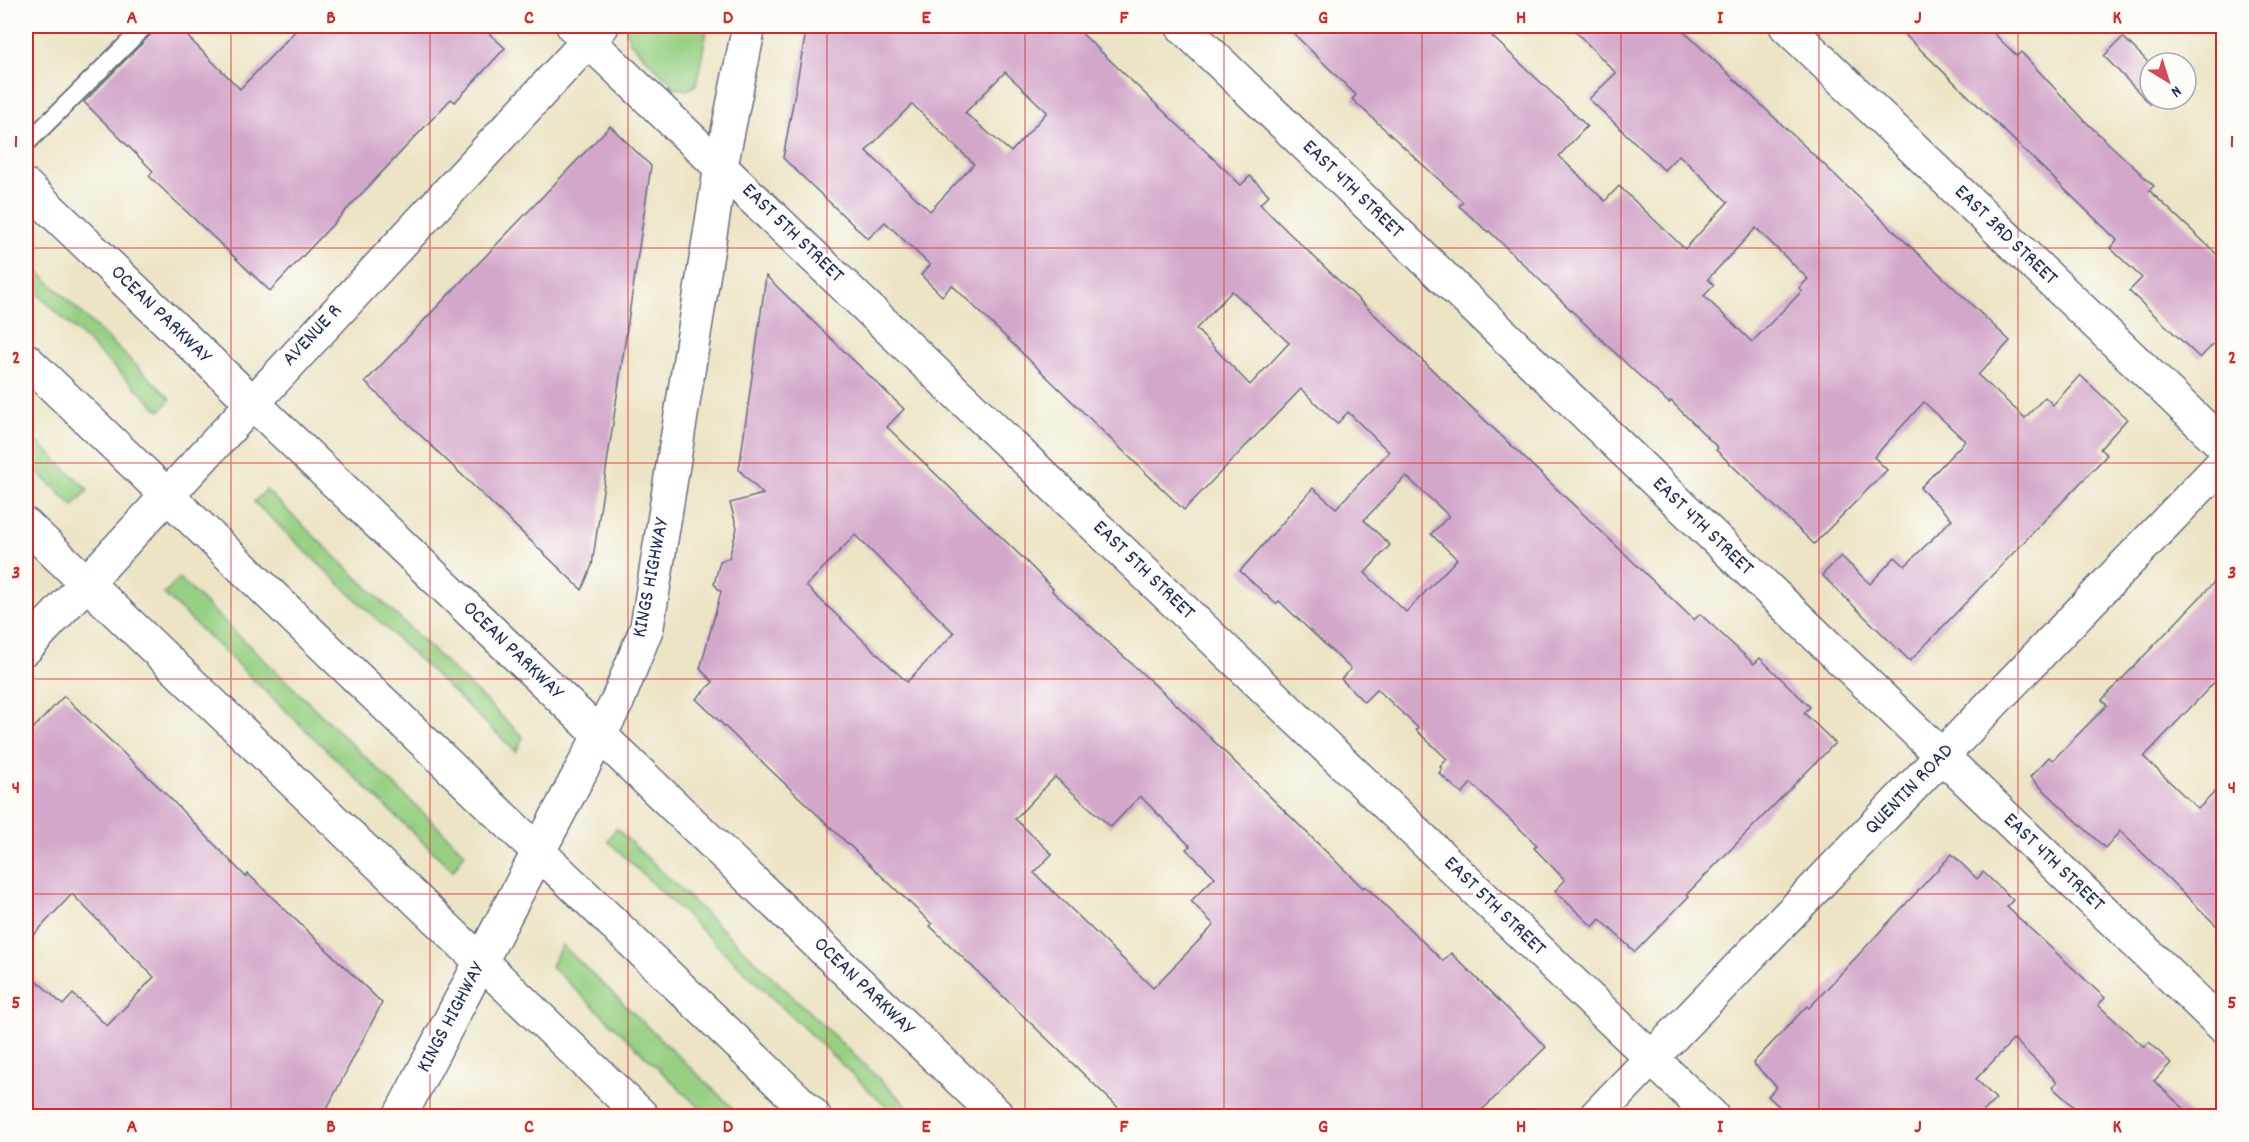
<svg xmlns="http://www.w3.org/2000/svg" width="2249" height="1142" font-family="Dekko,sans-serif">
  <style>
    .green { fill: #97d083; stroke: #598070; stroke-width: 1.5 }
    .building { fill: #d3a7ca; fill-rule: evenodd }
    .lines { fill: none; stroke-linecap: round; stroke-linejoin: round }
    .service-casing { stroke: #646e82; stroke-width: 20 }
    .minor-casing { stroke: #646e82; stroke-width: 36 }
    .tertiary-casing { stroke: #646e82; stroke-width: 36 }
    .primary-casing { stroke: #646e82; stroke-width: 36 }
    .service { stroke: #fff; stroke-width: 16 }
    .minor { stroke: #fff; stroke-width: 33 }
    .tertiary { stroke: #fff; stroke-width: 33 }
    .primary { stroke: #fff; stroke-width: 33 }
    .grid { fill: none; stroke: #d62828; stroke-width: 1.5; stroke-opacity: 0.55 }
    .labels { text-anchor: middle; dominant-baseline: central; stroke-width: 6; stroke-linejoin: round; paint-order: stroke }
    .street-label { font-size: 21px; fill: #1b2f5e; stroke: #fdfcf7 }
    .neatline { fill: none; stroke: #d62828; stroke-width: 2 }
    .grid-label { font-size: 20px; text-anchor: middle; font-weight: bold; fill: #d62828 }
  </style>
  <rect width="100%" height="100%" fill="#fdfcf7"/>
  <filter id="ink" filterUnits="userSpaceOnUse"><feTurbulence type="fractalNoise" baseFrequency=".0167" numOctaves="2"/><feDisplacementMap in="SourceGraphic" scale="12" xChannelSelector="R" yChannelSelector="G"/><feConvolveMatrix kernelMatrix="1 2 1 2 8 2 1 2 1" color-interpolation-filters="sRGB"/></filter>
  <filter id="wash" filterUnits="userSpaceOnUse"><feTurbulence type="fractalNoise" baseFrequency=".008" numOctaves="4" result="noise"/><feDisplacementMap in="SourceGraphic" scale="24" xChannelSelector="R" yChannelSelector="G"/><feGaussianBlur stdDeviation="1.35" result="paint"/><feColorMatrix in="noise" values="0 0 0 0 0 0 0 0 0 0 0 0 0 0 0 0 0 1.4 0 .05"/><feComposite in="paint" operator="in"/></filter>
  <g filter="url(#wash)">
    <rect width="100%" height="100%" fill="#ece4c4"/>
    <g class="green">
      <path d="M 627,26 L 708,26 L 696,85 L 687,90 L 676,88 L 630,42 L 626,32 Z"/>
      <path d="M 26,260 L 171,399 L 160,411 L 26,283 Z"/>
      <path d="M 26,431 L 88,490 L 73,506 L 26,461 Z"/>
      <path d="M 266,490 L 523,737 L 516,752 L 254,502 Z"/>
      <path d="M 179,578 L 465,853 L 453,871 L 164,594 Z"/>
      <path d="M 616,828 L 918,1116 L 896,1116 L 608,841 Z"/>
      <path d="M 562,945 L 741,1116 L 708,1116 L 551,966 Z"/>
    </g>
    <g id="blocks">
      <g class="building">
        <path d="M 159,26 L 177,26 L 240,89 L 300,26 L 481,26 L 505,48 L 455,102 L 451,99 L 270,291 L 149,176 L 153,171 L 84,102 Z"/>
        <path d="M 807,26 L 1074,26 L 1241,185 L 1250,176 L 1269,195 L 1260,204 L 1288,232 L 1694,620 L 1700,614 L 1754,664 L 1760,658 L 1810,707 L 1804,713 L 1835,743 L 1687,894 L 1689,896 L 1635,952 L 1600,919 L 1593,927 L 1555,891 L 1565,880 L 1534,848 L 1537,845 L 1471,783 L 1462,794 L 1439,773 L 1442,769 L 1440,767 L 1447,759 L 1416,730 L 1418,728 L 1377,689 L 1364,702 L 1341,679 L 1351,669 L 1279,601 L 1276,604 L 1240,571 L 1313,488 L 1336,508 L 1389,452 L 1348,412 L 1337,424 L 1301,389 L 1184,510 L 952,285 L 942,296 L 921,275 L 930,265 L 885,222 L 868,239 L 783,158 ZM 1005,72 L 1047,112 L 1011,152 L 965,113 ZM 912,104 L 974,164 L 930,211 L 866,151 ZM 1232,291 L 1289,343 L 1250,385 L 1196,329 ZM 1406,476 L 1449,516 L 1431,534 L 1457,559 L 1406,612 L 1365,573 L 1390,545 L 1364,520 Z"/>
        <path d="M 1286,26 L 1481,26 L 1587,126 L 1559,156 L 1605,201 L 1619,186 L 1685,249 L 1728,202 L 1679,155 L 1664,170 L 1589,99 L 1616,73 L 1570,26 L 1678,26 L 2010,341 L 1978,375 L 2025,418 L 2045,397 L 2053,405 L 2080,375 L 2127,419 L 2100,449 L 2107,455 L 1910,661 L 1822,575 L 1841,556 L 1870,584 L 1895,557 L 1905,566 L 1952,519 L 1920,488 L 1965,441 L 1924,402 L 1874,457 L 1887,470 L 1814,544 L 1716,450 L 1718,448 L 1671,401 L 1669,403 L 1633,370 L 1489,231 L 1488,232 L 1459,206 L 1463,202 L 1352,99 L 1356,95 ZM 1756,228 L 1808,279 L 1799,288 L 1802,291 L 1752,342 L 1704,296 L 1714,285 L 1708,279 Z"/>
        <path d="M 1896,26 L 1986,26 L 2017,56 L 2021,52 L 2087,123 L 2154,186 L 2149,190 L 2223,260 L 2223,334 L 2200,358 L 2129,291 L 2142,278 L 2110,248 L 2117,240 Z"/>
        <path d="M 2123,37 L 2150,64 L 2150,104 L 2104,56 Z"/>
        <path d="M 610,126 L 651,166 L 592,565 L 582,590 L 365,382 Z"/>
        <path d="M 766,276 L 904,409 L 887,427 L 1024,559 L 1053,589 L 1052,591 L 1178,706 L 1363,888 L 1365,886 L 1443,961 L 1451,953 L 1546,1047 L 1476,1116 L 1127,1116 L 930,926 L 932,924 L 696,699 L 713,682 L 700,669 L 721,592 L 714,584 L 720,561 L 729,558 L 737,528 L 730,503 L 763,494 L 739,470 ZM 855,535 L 954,633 L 907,682 L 806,586 ZM 1055,777 L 1111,827 L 1140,796 L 1190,846 L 1186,849 L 1215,877 L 1191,901 L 1214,925 L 1153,988 L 1034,873 L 1052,854 L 1015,819 Z"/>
        <path d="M 2223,573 L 2223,673 L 2144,757 L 2198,809 L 2223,784 L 2223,932 L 2120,831 L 2105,848 L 2030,777 L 2049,757 L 2053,760 L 2107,705 L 2102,700 Z"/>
        <path d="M 64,696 L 164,792 L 246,877 L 248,874 L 382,1003 L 323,1116 L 38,1116 L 26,1105 L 26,971 L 63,1005 L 73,994 L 107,1026 L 154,977 L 72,894 L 26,943 L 26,736 Z"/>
        <path d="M 1952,854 L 1977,879 L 1983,872 L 2013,900 L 2007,907 L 2105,998 L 2098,1005 L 2144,1047 L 2149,1042 L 2171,1063 L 2154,1081 L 2192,1116 L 2084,1116 L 2052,1087 L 2057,1082 L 2014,1039 L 1976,1079 L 1996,1099 L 1979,1116 L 1789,1116 L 1768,1096 L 1777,1087 L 1753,1063 L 1807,1006 L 1809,1008 Z"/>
      </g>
    </g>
  </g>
  <g filter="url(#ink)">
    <use href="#blocks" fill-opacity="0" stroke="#646e82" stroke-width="1.5"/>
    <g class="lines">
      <g class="service-casing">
        <path id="service" d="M 26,144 L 142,29 L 141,26"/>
      </g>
      <g class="minor-casing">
        <g id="minor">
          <path d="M 573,26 L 1712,1116"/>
          <path d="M 1182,26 L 2224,1027"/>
          <path d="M 1786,26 L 2224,446"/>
          <path d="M 26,186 L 998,1116"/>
          <path d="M 26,525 L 642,1116"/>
          <path d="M 26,648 L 602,26"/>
          <path d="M 1596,1116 L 2224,462"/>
        </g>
      </g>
      <g class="tertiary-casing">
        <path id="tertiary" d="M 400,1116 L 617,702 L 647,627 L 721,166 L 749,26"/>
      </g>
      <g class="primary-casing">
        <path id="primary" d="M 26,360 L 814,1116"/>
      </g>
      <use href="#service" class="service"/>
      <use href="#minor" class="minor"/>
      <use href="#tertiary" class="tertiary"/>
      <use href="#primary" class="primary"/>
    </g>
  </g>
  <path class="grid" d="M 231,26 L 231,1116M 430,26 L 430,1116M 628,26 L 628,1116M 827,26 L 827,1116M 1025,26 L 1025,1116M 1224,26 L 1224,1116M 1422,26 L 1422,1116M 1621,26 L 1621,1116M 1819,26 L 1819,1116M 2018,26 L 2018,1116M 26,248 L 2224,248M 26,463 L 2224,463M 26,679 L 2224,679M 26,894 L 2224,894"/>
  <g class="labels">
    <g class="street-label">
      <text transform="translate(1352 190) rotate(44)">EAST 4TH STREET</text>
      <text transform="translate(792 234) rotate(44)">EAST 5TH STREET</text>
      <text transform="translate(2005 236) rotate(44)">EAST 3RD STREET</text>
      <text transform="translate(160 315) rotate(44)">OCEAN PARKWAY</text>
      <text transform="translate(313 336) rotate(-47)">AVENUE R</text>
      <text transform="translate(1702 527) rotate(44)">EAST 4TH STREET</text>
      <text transform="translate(1143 571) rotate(44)">EAST 5TH STREET</text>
      <text transform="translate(652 578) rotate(-79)">KINGS HIGHWAY</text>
      <text transform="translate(512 651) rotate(44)">OCEAN PARKWAY</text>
      <text transform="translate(1910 790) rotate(-46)">QUENTIN ROAD</text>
      <text transform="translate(2053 863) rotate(44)">EAST 4TH STREET</text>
      <text transform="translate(1494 907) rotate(44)">EAST 5TH STREET</text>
      <text transform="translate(863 987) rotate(44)">OCEAN PARKWAY</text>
      <text transform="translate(452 1018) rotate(-62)">KINGS HIGHWAY</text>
    </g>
  </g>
  <rect width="2249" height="1142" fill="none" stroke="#fdfcf7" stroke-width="66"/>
  <g transform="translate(2168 81) rotate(142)"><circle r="28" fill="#fdfcf7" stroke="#a3aaba" stroke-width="1.5"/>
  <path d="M0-4.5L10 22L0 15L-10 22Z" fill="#d1495b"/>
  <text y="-9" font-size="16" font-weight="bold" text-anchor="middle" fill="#1b2f5e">N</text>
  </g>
  <rect x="33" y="33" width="2183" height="1076" class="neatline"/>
  <g class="grid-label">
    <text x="132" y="23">A</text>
    <text x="331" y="23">B</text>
    <text x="529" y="23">C</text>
    <text x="728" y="23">D</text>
    <text x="926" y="23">E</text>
    <text x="1124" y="23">F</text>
    <text x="1323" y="23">G</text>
    <text x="1521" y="23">H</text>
    <text x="1720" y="23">I</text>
    <text x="1918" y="23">J</text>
    <text x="2117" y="23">K</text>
    <text x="16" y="147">1</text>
    <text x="2232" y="147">1</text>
    <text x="16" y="363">2</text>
    <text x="2232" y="363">2</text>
    <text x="16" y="578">3</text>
    <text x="2232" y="578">3</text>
    <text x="16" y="793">4</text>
    <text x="2232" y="793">4</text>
    <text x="16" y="1008">5</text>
    <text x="2232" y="1008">5</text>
    <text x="132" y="1132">A</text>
    <text x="331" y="1132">B</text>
    <text x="529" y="1132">C</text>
    <text x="728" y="1132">D</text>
    <text x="926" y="1132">E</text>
    <text x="1124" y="1132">F</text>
    <text x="1323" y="1132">G</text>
    <text x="1521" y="1132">H</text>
    <text x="1720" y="1132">I</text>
    <text x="1918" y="1132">J</text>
    <text x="2117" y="1132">K</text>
  </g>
</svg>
